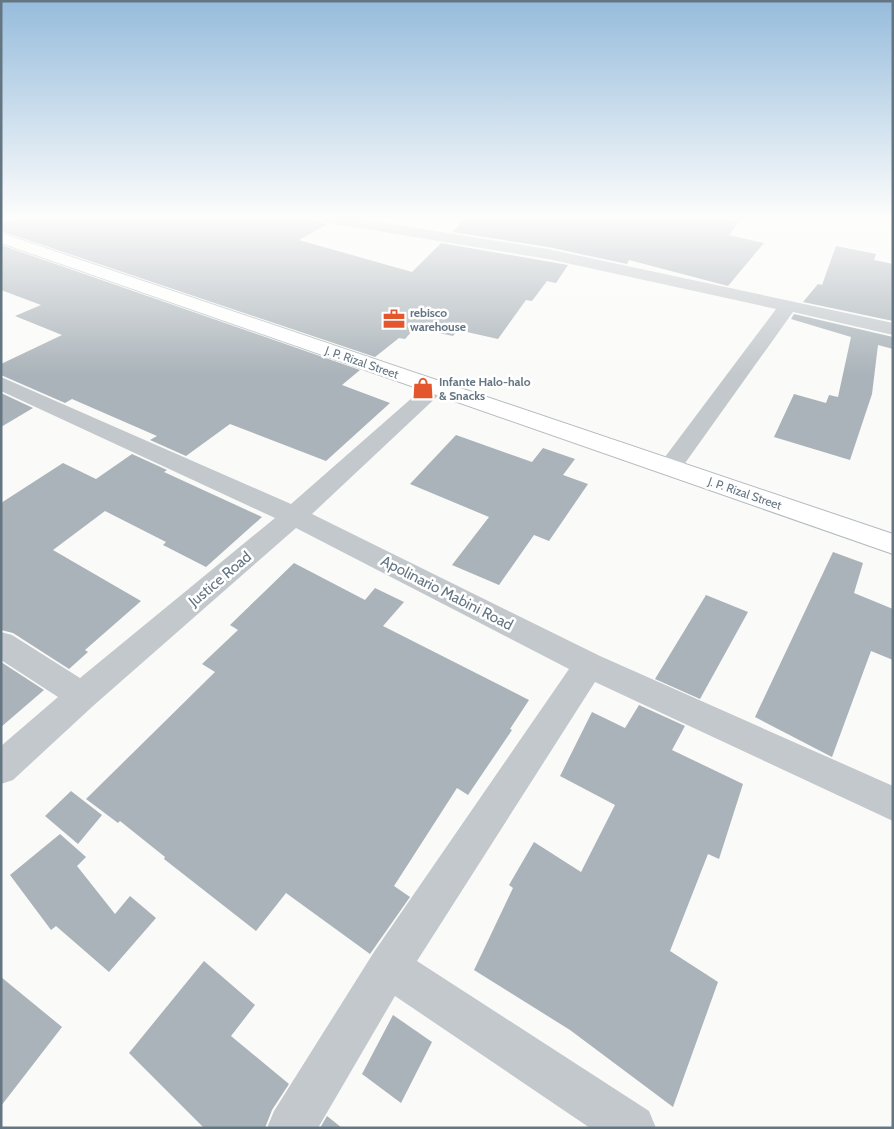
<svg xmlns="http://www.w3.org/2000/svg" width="894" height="1129" font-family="Cabin,sans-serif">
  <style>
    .building { fill: #aab3b9 }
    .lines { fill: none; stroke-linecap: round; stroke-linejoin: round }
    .secondary-casing { stroke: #b3babf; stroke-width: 2 }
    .street { fill: #c3c8cc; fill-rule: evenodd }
    .secondary { fill: #fff; fill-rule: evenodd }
    .labels { text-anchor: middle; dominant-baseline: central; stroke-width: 5; stroke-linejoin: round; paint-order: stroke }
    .far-poi-label { font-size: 12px; font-weight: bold; fill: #657683; stroke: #fff; text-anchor: start }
    .far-street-label { font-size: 12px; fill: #657683; stroke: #fff }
    .street-label { font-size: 15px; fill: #657683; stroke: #fff }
  </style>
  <rect width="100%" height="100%" fill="#fafaf8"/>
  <g class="building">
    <path d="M 18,217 L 312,217 L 326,225 L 299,240 L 412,272 L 441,243 L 568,265 L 556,283 L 547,281 L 532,301 L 526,300 L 498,339 L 458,330 L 453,336 L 415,328 L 405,339 L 399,338 L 375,357 L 1,231 L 1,223 Z"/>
    <path d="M 467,217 L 712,217 L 739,222 L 729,235 L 764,243 L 728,286 L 629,260 L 627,264 L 548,247 L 452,232 Z"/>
    <path d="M 1,245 L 360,370 L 342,385 L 390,403 L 326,461 L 230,424 L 186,456 L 150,440 L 157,436 L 72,399 L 65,403 L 1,375 L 1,364 L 62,335 L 15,316 L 41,305 L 1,290 Z"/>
    <path d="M 836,246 L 876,254 L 874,260 L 893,264 L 893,321 L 803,302 L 818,284 L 822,285 Z"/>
    <path d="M 794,314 L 893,337 L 893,349 L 878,345 L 872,394 L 850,460 L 774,437 L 794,394 L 826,403 L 829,395 L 838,397 L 851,337 L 791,319 Z"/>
    <path d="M 1,393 L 33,408 L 1,427 Z"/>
    <path d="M 456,435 L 532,462 L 543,448 L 575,459 L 563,475 L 588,484 L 549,541 L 534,535 L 499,585 L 452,565 L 489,517 L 410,484 Z"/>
    <path d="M 132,454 L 167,470 L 164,472 L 262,517 L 206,567 L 163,545 L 166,542 L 105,511 L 53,550 L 141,601 L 85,650 L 88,652 L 69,669 L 13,633 L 1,630 L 1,503 L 63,463 L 96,479 Z"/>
    <path d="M 833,552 L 863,563 L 854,593 L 893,609 L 893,660 L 871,651 L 832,757 L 755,717 Z"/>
    <path d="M 294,563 L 365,600 L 375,588 L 404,602 L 383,626 L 529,700 L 510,729 L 512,730 L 468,795 L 457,788 L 394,886 L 410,897 L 370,954 L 286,893 L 256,931 L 164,859 L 165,857 L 120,821 L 118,823 L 86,799 L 215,672 L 202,664 L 238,630 L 230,625 Z"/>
    <path d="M 706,595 L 748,612 L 700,699 L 655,679 Z"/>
    <path d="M 1,662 L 44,690 L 1,727 Z"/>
    <path d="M 639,705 L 685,726 L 672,750 L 743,784 L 719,859 L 708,854 L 670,951 L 718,982 L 673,1107 L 570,1030 L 474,970 L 513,888 L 509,885 L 534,842 L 581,872 L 615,805 L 560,776 L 592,712 L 625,728 Z"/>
    <path d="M 71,791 L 102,815 L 78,844 L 45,816 Z"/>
    <path d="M 60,834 L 86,857 L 77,866 L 115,914 L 130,896 L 156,918 L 109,972 L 56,926 L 51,930 L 10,875 Z"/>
    <path d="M 204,961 L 255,1005 L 231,1036 L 289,1084 L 272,1110 L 265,1128 L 204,1128 L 129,1053 Z"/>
    <path d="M 1,977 L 62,1027 L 1,1106 Z"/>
    <path d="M 393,1015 L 432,1042 L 401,1103 L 362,1074 Z"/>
    <path d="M 327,1116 L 342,1128 L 320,1128 Z"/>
  </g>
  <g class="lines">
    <g class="secondary-casing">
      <path id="secondary" d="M 1,233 L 893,534 L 893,554 L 1,243 Z"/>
    </g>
    <g class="street">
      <path d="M 314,217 L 348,217 L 548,249 L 893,323 L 893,335 L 793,312 L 678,473 L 670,475 L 662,473 L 658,467 L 662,461 L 776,309 L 548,259 L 322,222 Z"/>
      <path d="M 1,377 L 291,504 L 429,383 L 436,381 L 443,383 L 447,387 L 443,391 L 312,514 L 600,656 L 893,786 L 893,821 L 595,682 L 417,961 L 649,1111 L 656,1128 L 590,1128 L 395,996 L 318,1128 L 267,1128 L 274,1111 L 374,952 L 569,669 L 296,528 L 93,706 L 13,780 L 1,784 L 1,746 L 58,697 L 1,660 L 1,632 L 12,635 L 80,678 L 275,518 L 1,391 Z"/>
    </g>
    <use href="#secondary" class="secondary"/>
  </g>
  <linearGradient id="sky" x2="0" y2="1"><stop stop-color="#96bcdc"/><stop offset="0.58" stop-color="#fdfdfc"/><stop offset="1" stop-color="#fdfdfc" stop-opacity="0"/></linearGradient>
  <rect width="894" height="375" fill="url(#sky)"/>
  <defs>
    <g id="office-bare" transform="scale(1.725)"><path d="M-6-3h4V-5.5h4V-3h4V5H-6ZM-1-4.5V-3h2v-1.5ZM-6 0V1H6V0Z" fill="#e4572e" stroke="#fff" stroke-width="2.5" paint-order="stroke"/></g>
    <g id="shop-bare" transform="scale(1.725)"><path d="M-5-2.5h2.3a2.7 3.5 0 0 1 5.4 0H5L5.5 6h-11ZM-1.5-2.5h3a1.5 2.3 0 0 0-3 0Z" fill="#e4572e" stroke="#fff" stroke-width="2.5" paint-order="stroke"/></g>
  </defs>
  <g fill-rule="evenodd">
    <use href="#office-bare" x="394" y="319"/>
    <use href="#shop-bare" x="423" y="388"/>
  </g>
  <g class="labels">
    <g class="far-poi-label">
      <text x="410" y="312">rebisco<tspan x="410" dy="14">warehouse</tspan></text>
      <text x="439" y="381">Infante Halo-halo<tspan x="439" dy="14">&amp; Snacks</tspan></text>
    </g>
    <g class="far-street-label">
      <text transform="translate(362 362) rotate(19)">J. P. Rizal Street</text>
      <text transform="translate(745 493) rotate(19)">J. P. Rizal Street</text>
    </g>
    <g class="street-label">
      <text transform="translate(220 579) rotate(-40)">Justice Road</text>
      <text transform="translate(447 593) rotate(27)">Apolinario Mabini Road</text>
    </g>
  </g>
  <rect width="894" height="1129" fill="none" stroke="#657683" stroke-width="5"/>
</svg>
